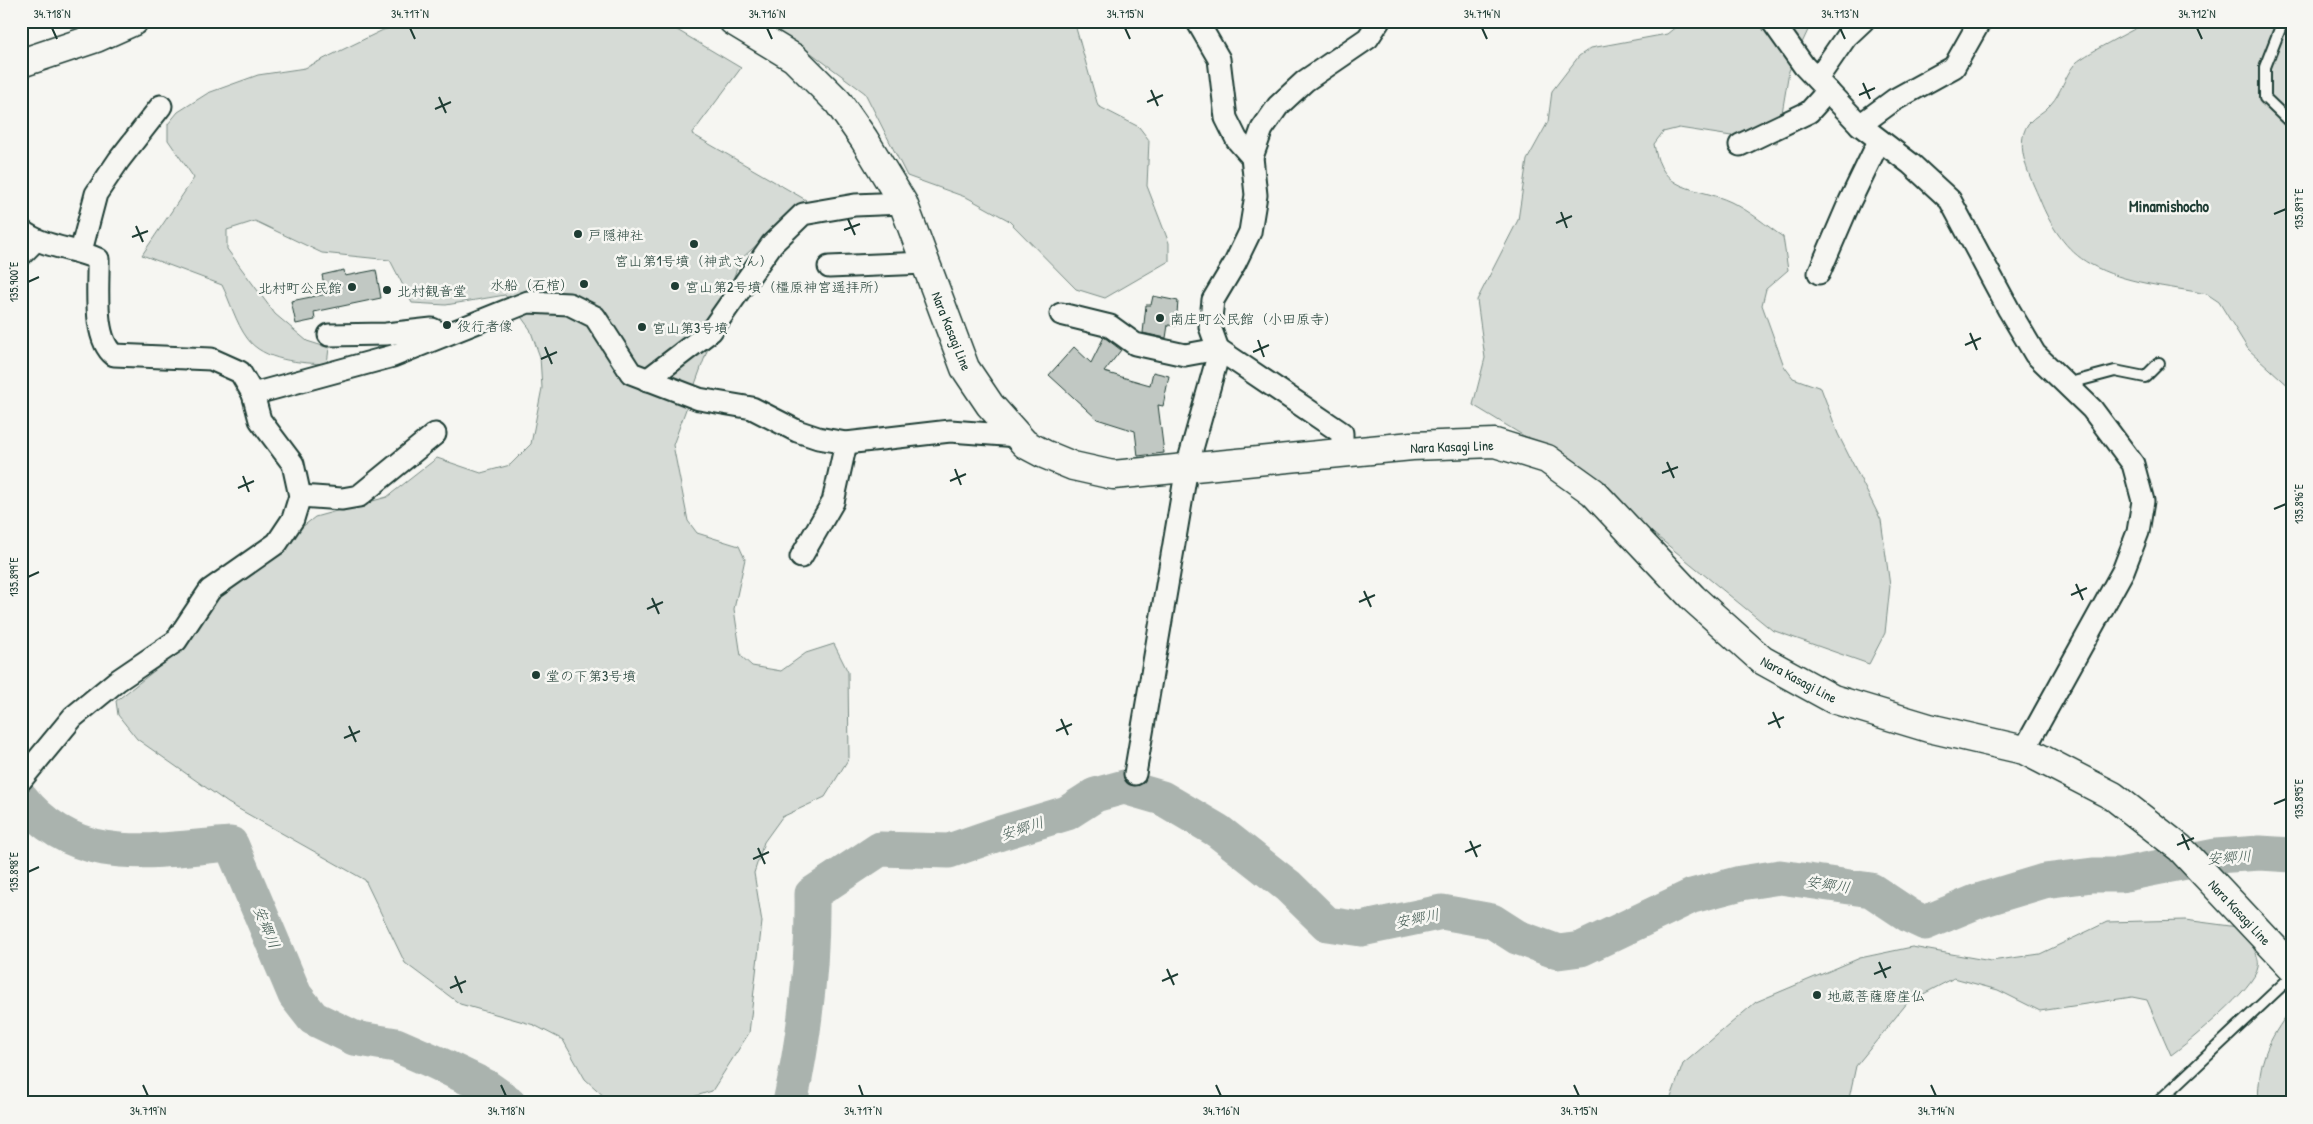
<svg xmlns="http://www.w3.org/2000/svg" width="2313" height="1124" font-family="'Patrick Hand','Klee One',sans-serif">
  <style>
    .green { fill: #d6dbd6; stroke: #7a8c85 }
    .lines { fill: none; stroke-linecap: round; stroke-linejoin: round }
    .river { stroke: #aab3ae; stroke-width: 35 }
    .building { fill: #c1c8c3; stroke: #1f3d34 }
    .lane-casing { stroke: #1f3d34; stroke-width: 14 }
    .street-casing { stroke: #1f3d34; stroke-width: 25 }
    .primary-casing { stroke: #1f3d34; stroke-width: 31 }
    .lane { stroke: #f6f6f2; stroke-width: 10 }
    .street { stroke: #f6f6f2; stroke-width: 21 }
    .primary { stroke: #f6f6f2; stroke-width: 28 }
    .ticks { fill: none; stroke: #1f3d34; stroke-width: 2 }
    .poi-dot { fill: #1f3d34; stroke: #f6f6f2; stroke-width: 2 }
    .labels { text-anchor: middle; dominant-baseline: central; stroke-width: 5; stroke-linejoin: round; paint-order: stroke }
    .poi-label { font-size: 14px; fill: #1f3d34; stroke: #f6f6f2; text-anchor: start }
    .street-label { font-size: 14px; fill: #1f3d34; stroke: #f6f6f2 }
    .water-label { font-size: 15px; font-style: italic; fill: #425a52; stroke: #f6f6f2 }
    .quarter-label { font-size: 16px; font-weight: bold; fill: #1f3d34; stroke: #f6f6f2 }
    .neatline { fill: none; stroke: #1f3d34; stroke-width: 2 }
    .ticks-label { font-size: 12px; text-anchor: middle; fill: #1f3d34 }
  </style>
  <rect width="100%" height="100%" fill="#f6f6f2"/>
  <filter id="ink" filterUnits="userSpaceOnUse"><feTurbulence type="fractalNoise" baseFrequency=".02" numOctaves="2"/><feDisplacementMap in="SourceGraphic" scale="10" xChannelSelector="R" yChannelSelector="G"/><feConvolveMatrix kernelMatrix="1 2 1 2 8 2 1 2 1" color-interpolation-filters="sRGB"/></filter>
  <g filter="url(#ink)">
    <g class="green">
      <path d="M 414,21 L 662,21 L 741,68 L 692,134 L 806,200 L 740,260 L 673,445 L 688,521 L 697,533 L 739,546 L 745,559 L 734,609 L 741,656 L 752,666 L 781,671 L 806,653 L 834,644 L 848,672 L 849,758 L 825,797 L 782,817 L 764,842 L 754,873 L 762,922 L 749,1033 L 712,1091 L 673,1103 L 618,1103 L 607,1099 L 585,1079 L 563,1040 L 534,1025 L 460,1004 L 405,963 L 365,880 L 228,803 L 137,739 L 118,715 L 116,701 L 187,645 L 221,590 L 315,517 L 387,497 L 437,458 L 481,473 L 510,465 L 531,444 L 542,388 L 540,357 L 530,329 L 505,295 L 446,305 L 412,303 L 390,260 L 322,253 L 255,221 L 227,230 L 227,249 L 275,314 L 307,341 L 329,348 L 327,364 C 301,363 263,361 247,338 C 236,323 230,301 222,285 L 142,255 L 194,178 L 168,140 L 168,124 L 178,112 L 208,93 L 258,75 L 305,68 L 383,30 Z"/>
      <path d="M 758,21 L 1074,21 L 1098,106 L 1139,127 L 1149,140 L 1147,186 L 1169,243 L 1169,261 L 1105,298 L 1076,289 L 1008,220 L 968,198 L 907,176 L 865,93 L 807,50 Z"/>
      <path d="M 1683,21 L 1809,21 L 1809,28 L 1789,71 L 1777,143 L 1679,128 L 1663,132 L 1654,144 C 1662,195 1695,185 1731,202 C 1750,211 1767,226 1783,237 L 1788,270 L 1766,289 L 1762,305 L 1784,366 L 1793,378 L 1821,388 L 1838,434 L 1881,520 L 1890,586 L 1885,633 L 1869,664 L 1772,630 L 1562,459 L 1473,405 L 1485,358 L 1477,300 L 1518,220 L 1527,160 L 1548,122 L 1552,91 L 1579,56 L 1591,48 L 1667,34 Z"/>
      <path d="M 2149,21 L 2292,21 L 2292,389 L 2248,349 L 2219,302 L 2207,294 C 2168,286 2125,284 2090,264 C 2066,251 2050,225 2040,200 C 2031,178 2013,147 2028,124 C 2034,116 2045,112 2051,104 C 2061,93 2065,76 2074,65 C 2080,56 2136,29 2149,21 Z"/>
      <path d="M 2185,920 L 2238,927 C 2245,937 2261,953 2258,967 C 2255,988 2189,1042 2171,1055 L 2147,1000 L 2132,997 L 2040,1011 L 1998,990 L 1954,978 L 1908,1002 L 1856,1066 L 1848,1103 L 1669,1103 L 1683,1064 L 1756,1002 L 1860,958 L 1912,947 L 1991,961 L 2040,954 L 2107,922 Z"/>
      <path d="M 2292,1008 L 2292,1103 L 2258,1103 C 2259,1059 2267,1042 2292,1008 Z"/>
    </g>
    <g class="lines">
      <g class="river">
        <path d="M 21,798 C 77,869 153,850 231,844 L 295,995 L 313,1018 L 354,1038 L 396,1045 L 435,1062 L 485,1086 L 509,1103"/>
        <path d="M 790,1103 C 805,1034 813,964 812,894 L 880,849 L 949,851 L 1001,833 L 1067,813 L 1095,795 L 1124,787 L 1162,798 L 1218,831 L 1288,886 L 1327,924 L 1361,929 L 1442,912 L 1492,921 L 1517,937 L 1558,952 L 1581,949 L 1692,896 L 1741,883 L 1780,877 L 1871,890 L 1910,916 L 1925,923 L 1978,901 L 2044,881 L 2093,875 L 2120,875 L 2216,856 L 2260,853 L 2292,855"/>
      </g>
    </g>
    <g class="building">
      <path d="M 344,270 L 345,276 L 376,270 L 381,298 L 314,312 L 315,320 L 296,324 L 291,301 L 326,294 L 322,275 Z"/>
      <path d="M 1153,296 L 1178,301 L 1176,326 L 1168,325 L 1166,338 L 1143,333 L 1146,305 L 1151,305 Z"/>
      <path d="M 1104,337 L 1121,350 L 1104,372 L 1150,385 L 1153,372 L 1169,376 L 1163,406 L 1158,405 L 1164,453 L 1138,456 L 1135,431 L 1097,419 L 1049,375 L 1074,347 L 1091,363 Z"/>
    </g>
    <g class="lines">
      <g class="lane-casing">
        <g id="lane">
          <path d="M 2283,21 L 2265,67 L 2265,98 L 2292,124"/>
          <path d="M 2066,384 L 2115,371 L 2145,377 L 2159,363"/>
          <path d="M 2157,1103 L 2292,976"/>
        </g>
      </g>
      <g class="street-casing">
        <g id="street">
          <path d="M 1197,21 L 1219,59 L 1226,118 L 1237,140 L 1252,157"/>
          <path d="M 1772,21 L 1804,66 L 1860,125 L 1911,164 L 1950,200 L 2009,310 L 2035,354 L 2092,409 L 2133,464 L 2143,501 L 2138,532 L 2123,571 L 2024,750"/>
          <path d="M 1817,79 L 1846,37 L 1863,21"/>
          <path d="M 1860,125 L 1894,100 L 1954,67 L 1980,21"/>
          <path d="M 1740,145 L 1809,112 L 1828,91"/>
          <path d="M 21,230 C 41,247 74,248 98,259 C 99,285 92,338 114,355 L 211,359 L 240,372 L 253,394 L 260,420 L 293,464 L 300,496 L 293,519 L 277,543 L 210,590 L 176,641 L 117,681 L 73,717 L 21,780"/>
          <path d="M 81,251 L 96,194 L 119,160 L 161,106"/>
          <path d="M 21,255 L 36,240"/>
          <path d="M 829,267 L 925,263"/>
          <path d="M 1819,273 L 1850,201 L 1879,141"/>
          <path d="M 1061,314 L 1110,326 L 1135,344 L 1185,355 L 1218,349 L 1342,433 L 1342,453"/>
          <path d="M 329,335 L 386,334 L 432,329 L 442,334"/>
          <path d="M 647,380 L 711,331 L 772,244 L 803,214 L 855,205 L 903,203"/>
          <path d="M 253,394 L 393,356 L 528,302 L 569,304 L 595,317 L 631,373 L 699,399 L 752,408 L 797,431 L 818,438 L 846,443 L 950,431 L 1018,436"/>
          <path d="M 300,496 L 342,499 L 359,496 L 435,434"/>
          <path d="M 801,557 L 833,502 L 846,443"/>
          <path d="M 1135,774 L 1187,467 L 1216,363 L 1218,349 L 1210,327 L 1213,300 L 1235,263 L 1250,232 L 1256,195 L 1252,157 L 1262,129 L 1278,106 L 1305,81 L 1368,38 L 1379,21"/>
        </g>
      </g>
      <g class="primary-casing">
        <g id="primary">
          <path d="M 733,21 L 794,58 L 838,102 L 864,139 L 903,203 L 965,368 L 990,405 L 1025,444 L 1044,454 L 1073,466 L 1113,475 L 1412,446 L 1495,443 L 1547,459 L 1593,492 L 1693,598 L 1762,660 L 1833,699 L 1929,728 L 2024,750 L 2113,796 L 2180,848 L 2292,967"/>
          <path d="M 21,63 L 96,38 L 134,21"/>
        </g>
      </g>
      <use href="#lane" class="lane"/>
      <use href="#street" class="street"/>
      <use href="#primary" class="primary"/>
    </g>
  </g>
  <path class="ticks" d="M 52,28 L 57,39M 410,28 L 415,39M 767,28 L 772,39M 1125,28 L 1130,39M 1482,28 L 1487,39M 1840,28 L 1845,39M 2197,28 L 2202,39M 1863,83 L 1870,99M 1151,90 L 1158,106M 1859,95 L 1875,88M 439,97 L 446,113M 1147,102 L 1163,95M 435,109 L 451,102M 1561,212 L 1567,228M 2274,214 L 2286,209M 848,219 L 855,235M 1556,223 L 1572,216M 136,226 L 143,242M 844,230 L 860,224M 132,237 L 148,231M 28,282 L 39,277M 1970,333 L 1977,350M 1258,340 L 1264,357M 1965,345 L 1981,338M 545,347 L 552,364M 1253,352 L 1269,345M 541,359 L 557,352M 1667,462 L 1674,478M 955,469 L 961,485M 1662,473 L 1678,467M 243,476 L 249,492M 950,481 L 966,474M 238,488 L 254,481M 2274,509 L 2286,504M 28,577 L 39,572M 2076,584 L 2083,600M 1364,591 L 1371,607M 2071,595 L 2087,588M 652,598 L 659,614M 1359,602 L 1375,595M 647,609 L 663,602M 1773,712 L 1780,728M 1061,719 L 1068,735M 1768,724 L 1784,717M 349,726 L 356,742M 1056,731 L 1072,724M 344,738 L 360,731M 2274,804 L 2286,799M 2182,834 L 2189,850M 1470,841 L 1477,857M 2177,845 L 2194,838M 758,848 L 765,864M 1465,852 L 1481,845M 753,859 L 769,852M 28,872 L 39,867M 1879,962 L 1886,978M 1167,969 L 1174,985M 1874,974 L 1891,967M 455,976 L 462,993M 1162,981 L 1178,974M 450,988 L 466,981M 143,1085 L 148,1096M 501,1085 L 506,1096M 859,1085 L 863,1096M 1216,1085 L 1221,1096M 1574,1085 L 1579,1096M 1931,1085 L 1936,1096"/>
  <g class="poi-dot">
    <circle cx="578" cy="234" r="5"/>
    <circle cx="694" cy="244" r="5"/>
    <circle cx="584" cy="284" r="5"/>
    <circle cx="675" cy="286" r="5"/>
    <circle cx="352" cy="287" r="5"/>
    <circle cx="387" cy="290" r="5"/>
    <circle cx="1160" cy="318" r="5"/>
    <circle cx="447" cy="325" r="5"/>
    <circle cx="642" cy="327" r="5"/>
    <circle cx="536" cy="675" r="5"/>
    <circle cx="1817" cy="995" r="5"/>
  </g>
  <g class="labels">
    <g class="poi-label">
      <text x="588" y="234">戸隠神社</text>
      <text x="694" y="260" text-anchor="middle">宮山第1号墳（神武さん）</text>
      <text x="574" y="284" text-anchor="end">水船（石棺）</text>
      <text x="685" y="286">宮山第2号墳（橿原神宮遥拝所）</text>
      <text x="342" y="287" text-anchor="end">北村町公民館</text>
      <text x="397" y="290">北村観音堂</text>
      <text x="1170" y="318">南庄町公民館（小田原寺）</text>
      <text x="457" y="325">役行者像</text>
      <text x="652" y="327">宮山第3号墳</text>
      <text x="546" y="675">堂の下第3号墳</text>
      <text x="1827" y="995">地蔵菩薩磨崖仏</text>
    </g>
    <g class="street-label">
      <text transform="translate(952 331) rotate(68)">Nara Kasagi Line</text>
      <text transform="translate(1452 446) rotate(-2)">Nara Kasagi Line</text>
      <text transform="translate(1799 679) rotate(28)">Nara Kasagi Line</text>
      <text transform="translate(2240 912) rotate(47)">Nara Kasagi Line</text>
    </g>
    <g class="water-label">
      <text transform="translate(1022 828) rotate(-18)">安郷川</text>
      <text transform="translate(2229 857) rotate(-4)">安郷川</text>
      <text transform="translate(1828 884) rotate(9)">安郷川</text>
      <text transform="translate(1417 918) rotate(-11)">安郷川</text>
      <text transform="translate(267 927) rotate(67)">安郷川</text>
    </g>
    <g class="quarter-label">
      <text x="2169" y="206">Minamishocho</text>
    </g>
  </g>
  <rect width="2313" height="1124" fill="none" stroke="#f6f6f2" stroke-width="55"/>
  <rect x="28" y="28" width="2258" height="1068" class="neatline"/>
  <g class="ticks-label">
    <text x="52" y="18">34.718°N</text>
    <text x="410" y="18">34.717°N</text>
    <text x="767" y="18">34.716°N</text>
    <text x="1125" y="18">34.715°N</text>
    <text x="1482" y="18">34.714°N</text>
    <text x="1840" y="18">34.713°N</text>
    <text x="2197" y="18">34.712°N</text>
    <text transform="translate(2299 209) rotate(-90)" y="4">135.897°E</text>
    <text transform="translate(14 282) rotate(-90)" y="4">135.900°E</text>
    <text transform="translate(2299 504) rotate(-90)" y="4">135.896°E</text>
    <text transform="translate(14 577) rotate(-90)" y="4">135.899°E</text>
    <text transform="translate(2299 799) rotate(-90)" y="4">135.895°E</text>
    <text transform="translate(14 872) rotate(-90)" y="4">135.898°E</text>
    <text x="148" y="1115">34.719°N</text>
    <text x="506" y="1115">34.718°N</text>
    <text x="863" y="1115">34.717°N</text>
    <text x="1221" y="1115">34.716°N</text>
    <text x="1579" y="1115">34.715°N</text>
    <text x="1936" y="1115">34.714°N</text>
  </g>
</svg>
